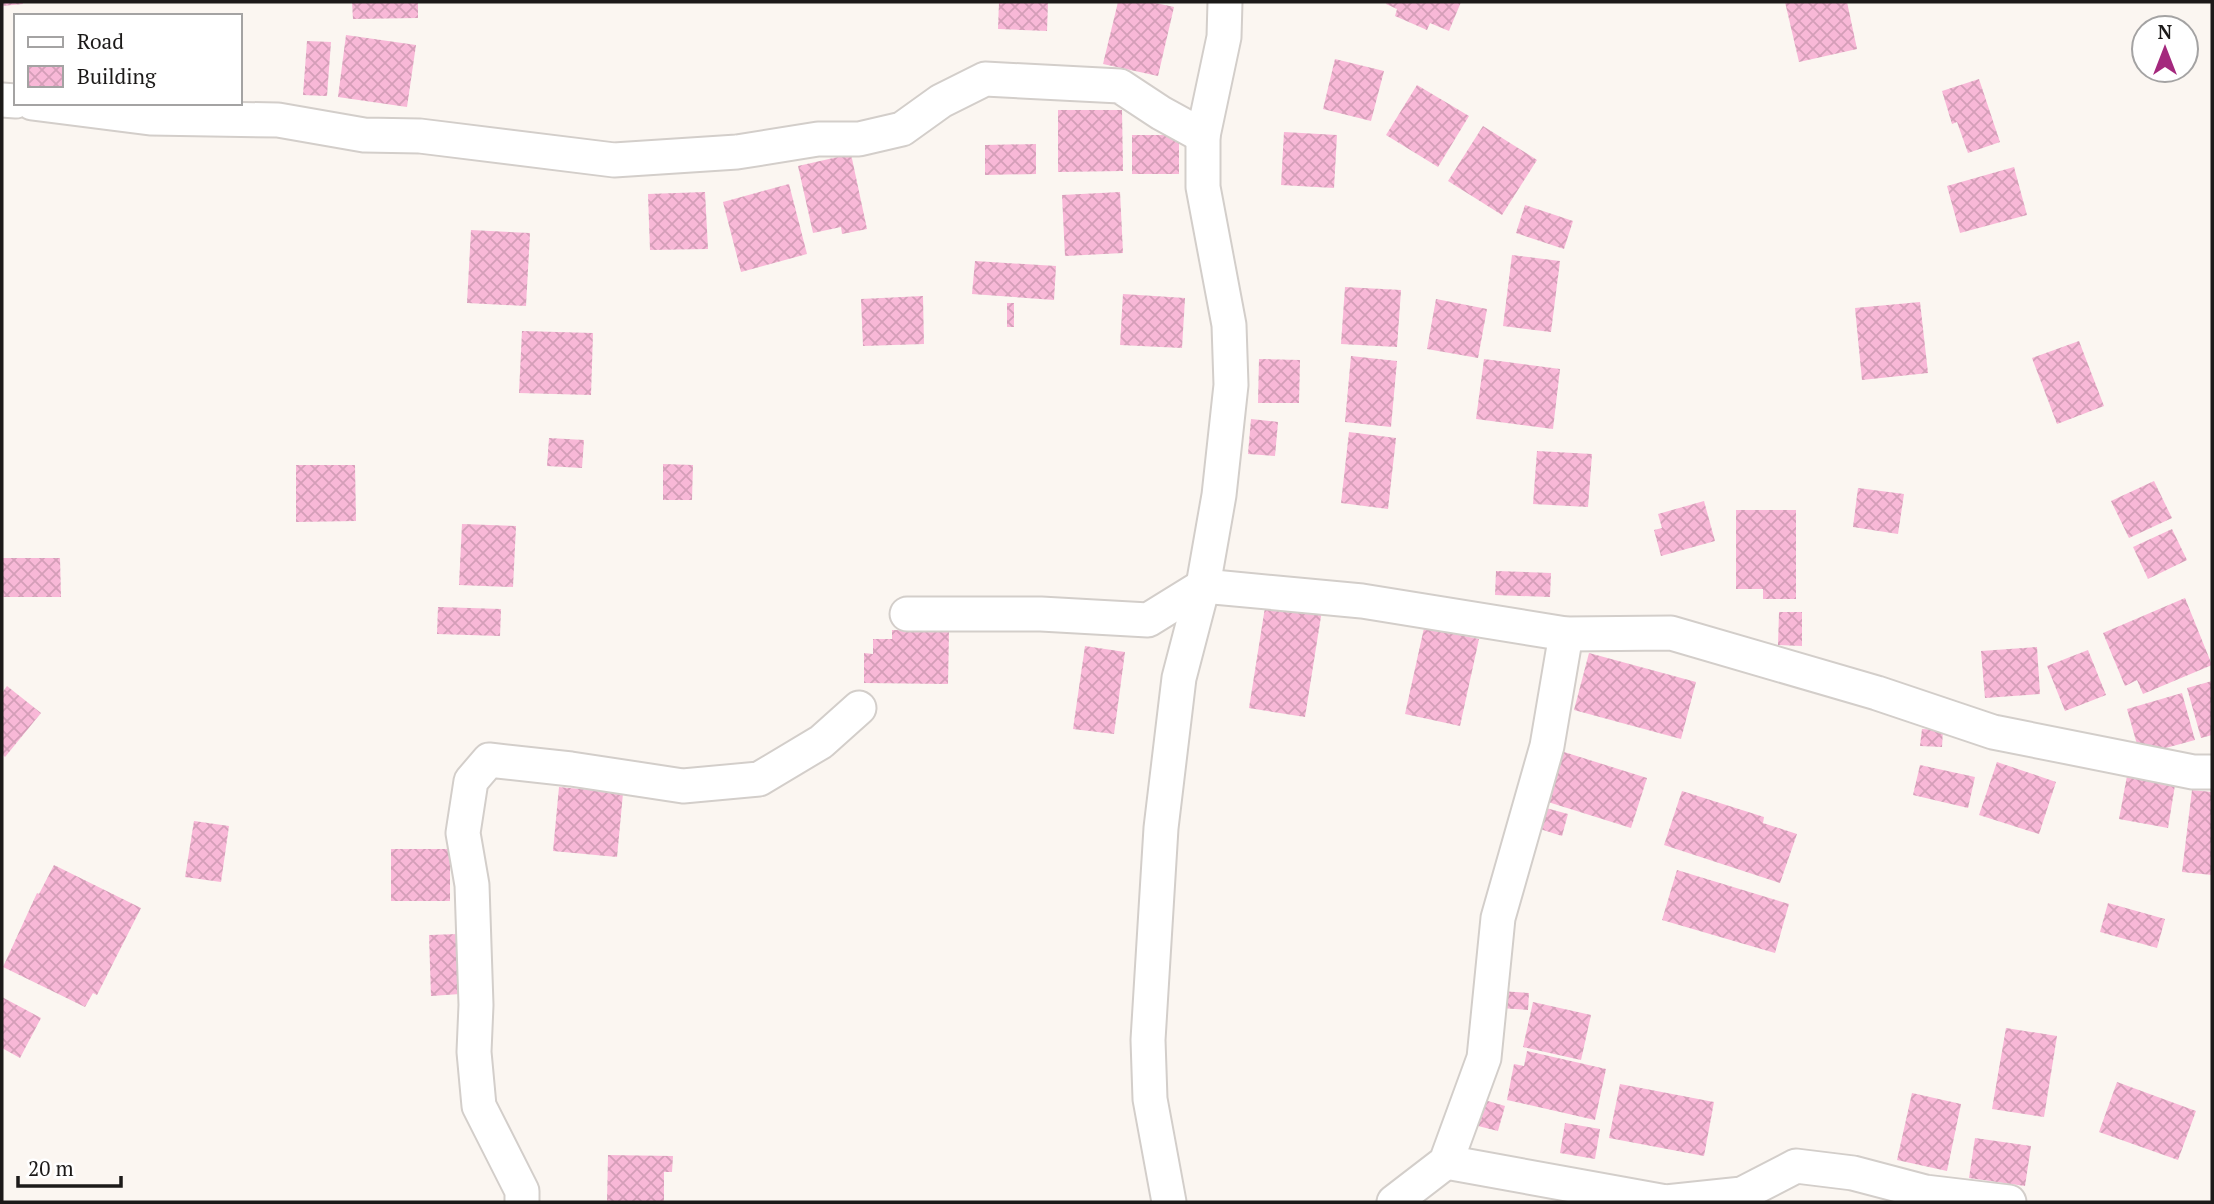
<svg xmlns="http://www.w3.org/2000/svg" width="2214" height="1204" font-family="'PT Serif',serif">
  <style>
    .building { fill: url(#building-cross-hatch) }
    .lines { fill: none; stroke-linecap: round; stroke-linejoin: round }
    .minor-casing { stroke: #d3ceca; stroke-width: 37 }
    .minor { stroke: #fff; stroke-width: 33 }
  </style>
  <defs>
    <pattern id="building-cross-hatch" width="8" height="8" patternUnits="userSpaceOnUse" patternTransform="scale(1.75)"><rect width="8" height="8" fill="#f8b8d7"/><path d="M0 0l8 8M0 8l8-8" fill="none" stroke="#d49eb8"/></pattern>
  </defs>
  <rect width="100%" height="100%" fill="#fbf6f1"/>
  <g class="building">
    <path d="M 2,2 L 22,2 L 23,4 L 2,6 Z"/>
    <path d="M 352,2 L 418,2 L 418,18 L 353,19 Z"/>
    <path d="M 999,2 L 1048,2 L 1047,31 L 998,29 Z"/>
    <path d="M 1118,2 L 1151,2 L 1174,7 L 1158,76 L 1103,64 Z"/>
    <path d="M 1387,2 L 1461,2 L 1449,31 L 1430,23 L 1427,30 L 1395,16 L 1397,9 L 1386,4 Z"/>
    <path d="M 1785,2 L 1847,2 L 1857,49 L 1799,62 Z"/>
    <path d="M 346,35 L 416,45 L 407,107 L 338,97 Z"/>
    <path d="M 307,41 L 331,42 L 327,96 L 303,95 Z"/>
    <path d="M 1335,59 L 1384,71 L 1371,121 L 1323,109 Z"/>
    <path d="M 1979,79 L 2000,142 L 1968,153 L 1957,122 L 1952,124 L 1942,91 Z"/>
    <path d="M 1417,85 L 1469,116 L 1438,167 L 1386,135 Z"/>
    <path d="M 1058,110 L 1122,110 L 1123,171 L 1058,172 Z"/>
    <path d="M 1483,126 L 1537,160 L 1502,215 L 1448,181 Z"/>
    <path d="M 1284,132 L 1337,135 L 1334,188 L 1281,185 Z"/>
    <rect x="1132" y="135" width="47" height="39"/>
    <path d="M 1036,144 L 1036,174 L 985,175 L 985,145 Z"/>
    <path d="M 851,154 L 867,229 L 842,234 L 841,227 L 813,233 L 798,166 Z"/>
    <path d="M 2014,167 L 2027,215 L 1960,233 L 1947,186 Z"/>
    <path d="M 789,184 L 807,254 L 741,272 L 723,202 Z"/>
    <path d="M 705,192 L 708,249 L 650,250 L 648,194 Z"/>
    <path d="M 1120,192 L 1123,253 L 1065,256 L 1062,195 Z"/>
    <path d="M 1525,205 L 1573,221 L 1564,249 L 1516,233 Z"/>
    <path d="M 471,230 L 530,233 L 526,306 L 467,303 Z"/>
    <path d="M 1512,255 L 1560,261 L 1551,332 L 1503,326 Z"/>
    <path d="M 975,261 L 1056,266 L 1054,300 L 972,294 Z"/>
    <path d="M 1345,287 L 1401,290 L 1397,347 L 1341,344 Z"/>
    <path d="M 1123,294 L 1185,298 L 1182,348 L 1120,345 Z"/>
    <path d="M 923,296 L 924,344 L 863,346 L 861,299 Z"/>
    <path d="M 1436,299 L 1487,309 L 1478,358 L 1427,349 Z"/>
    <path d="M 1920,302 L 1928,373 L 1862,380 L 1855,308 Z"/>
    <rect x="1007" y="303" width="7" height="24"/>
    <path d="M 522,331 L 593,333 L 591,395 L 519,393 Z"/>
    <path d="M 2079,341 L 2104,406 L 2057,424 L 2032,358 Z"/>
    <path d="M 1351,356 L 1397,361 L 1391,427 L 1345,422 Z"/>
    <path d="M 1259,359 L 1300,360 L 1299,403 L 1258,403 Z"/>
    <path d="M 1484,359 L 1560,369 L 1553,429 L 1476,419 Z"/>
    <path d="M 1251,419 L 1278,422 L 1275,456 L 1248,454 Z"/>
    <path d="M 1349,432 L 1396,438 L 1388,509 L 1341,503 Z"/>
    <path d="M 549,438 L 584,440 L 582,468 L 547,466 Z"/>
    <path d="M 1537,451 L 1592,454 L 1588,507 L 1533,504 Z"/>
    <path d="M 663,464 L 693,465 L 692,500 L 663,500 Z"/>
    <path d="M 296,465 L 355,465 L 356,521 L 296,522 Z"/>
    <path d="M 2154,481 L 2172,518 L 2129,538 L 2111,501 Z"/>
    <path d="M 1858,488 L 1904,494 L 1898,534 L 1853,527 Z"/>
    <path d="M 1704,501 L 1715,541 L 1661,556 L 1654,530 L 1662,528 L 1658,514 Z"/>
    <path d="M 1736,510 L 1796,510 L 1796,599 L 1763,599 L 1763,589 L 1736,589 Z"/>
    <path d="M 462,524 L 516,526 L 513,587 L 459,585 Z"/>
    <path d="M 2172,529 L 2187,560 L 2148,579 L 2133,547 Z"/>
    <path d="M 2,558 L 60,558 L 61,597 L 2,597 Z"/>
    <path d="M 1496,571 L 1551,573 L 1550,597 L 1495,595 Z"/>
    <path d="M 2185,598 L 2212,665 L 2143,694 L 2137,680 L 2125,686 L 2103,633 Z"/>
    <path d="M 1266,601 L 1322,610 L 1305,717 L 1249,708 Z"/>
    <path d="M 438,607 L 501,609 L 500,636 L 437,634 Z"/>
    <path d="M 1779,612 L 1802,612 L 1802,646 L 1778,645 Z"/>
    <path d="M 1424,628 L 1479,639 L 1460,726 L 1405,714 Z"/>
    <path d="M 892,630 L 949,631 L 948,684 L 864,683 L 864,653 L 873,654 L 873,639 L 892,639 Z"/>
    <path d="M 1085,646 L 1125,652 L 1114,734 L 1073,729 Z"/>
    <path d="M 2037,647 L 2040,694 L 1985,698 L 1981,651 Z"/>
    <path d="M 2088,650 L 2106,695 L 2065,711 L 2047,666 Z"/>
    <path d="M 1589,653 L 1696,682 L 1681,739 L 1574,710 Z"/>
    <path d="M 2212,681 L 2212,735 L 2201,738 L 2187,688 Z"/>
    <path d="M 7,686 L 41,713 L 5,757 L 2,754 L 2,693 Z"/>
    <path d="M 2182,693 L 2195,740 L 2140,755 L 2127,709 Z"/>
    <path d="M 1922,729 L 1943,730 L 1942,747 L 1920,746 Z"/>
    <path d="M 1564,752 L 1647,778 L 1631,828 L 1548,802 Z"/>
    <path d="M 1997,762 L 2056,782 L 2039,834 L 1979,815 Z"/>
    <path d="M 1920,765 L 1975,777 L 1968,808 L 1913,795 Z"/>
    <path d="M 2127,776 L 2175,785 L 2168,828 L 2119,819 Z"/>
    <path d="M 559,787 L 623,793 L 617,857 L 553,851 Z"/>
    <path d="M 2192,790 L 2212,792 L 2212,875 L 2182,872 Z"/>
    <path d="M 1682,791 L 1764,817 L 1763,823 L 1797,834 L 1780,883 L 1664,845 Z"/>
    <path d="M 1546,808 L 1568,814 L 1562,836 L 1540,829 Z"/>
    <path d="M 194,821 L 229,826 L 221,882 L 185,877 Z"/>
    <rect x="391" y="849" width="59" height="52"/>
    <path d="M 54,865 L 141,908 L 97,995 L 93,993 L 85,1007 L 3,967 L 37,893 L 39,894 Z"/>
    <path d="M 1677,870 L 1789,904 L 1775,953 L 1662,920 Z"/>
    <path d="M 2108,903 L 2165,919 L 2157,948 L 2100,932 Z"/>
    <path d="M 458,934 L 460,994 L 431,996 L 429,935 Z"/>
    <path d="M 1501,991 L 1529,993 L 1528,1010 L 1500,1008 Z"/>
    <path d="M 2,997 L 41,1018 L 20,1058 L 2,1048 Z"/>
    <path d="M 1533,1002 L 1591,1015 L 1581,1060 L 1523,1047 Z"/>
    <path d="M 2006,1028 L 2057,1036 L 2044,1117 L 1992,1109 Z"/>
    <path d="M 1527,1051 L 1606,1069 L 1595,1120 L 1507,1100 L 1514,1064 L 1524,1066 Z"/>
    <path d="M 2117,1082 L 2196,1111 L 2178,1160 L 2099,1132 Z"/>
    <path d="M 1620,1084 L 1714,1102 L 1704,1156 L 1609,1138 Z"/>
    <path d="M 1912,1093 L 1961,1104 L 1947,1171 L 1897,1160 Z"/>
    <path d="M 1481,1099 L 1505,1106 L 1498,1131 L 1474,1125 Z"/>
    <path d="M 1565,1123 L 1600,1129 L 1595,1159 L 1560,1153 Z"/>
    <path d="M 1975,1138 L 2031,1146 L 2025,1186 L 1969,1178 Z"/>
    <path d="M 608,1155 L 673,1156 L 672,1172 L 664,1172 L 664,1202 L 607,1202 Z"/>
  </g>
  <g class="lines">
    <g class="minor-casing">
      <g id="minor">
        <path d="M 2,100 L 16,101"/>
        <path d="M 32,103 L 150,118 L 278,120 L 364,135 L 420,136 L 614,160 L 737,152 L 818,139 L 859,139 L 902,129 L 941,101 L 985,79 L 1120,86 L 1161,113 L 1203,136 L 1224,37 L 1225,2"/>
        <path d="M 907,614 L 1041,614 L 1148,620 L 1203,586 L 1362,601 L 1566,634 L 1671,633 L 1877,693 L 1993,732 L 2193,772 L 2212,772"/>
        <path d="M 1446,1162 L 1666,1202 L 1742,1194 L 1796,1166 L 1853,1173 L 1925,1192 L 2009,1202"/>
        <path d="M 522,1202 L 522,1191 L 479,1106 L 474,1052 L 476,1005 L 472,885 L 463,833 L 471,781 L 489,760 L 571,769 L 683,786 L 759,779 L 821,742 L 859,708"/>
        <path d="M 1169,1202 L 1150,1099 L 1148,1040 L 1161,828 L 1179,678 L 1203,586 L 1219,495 L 1231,385 L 1229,325 L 1203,187 L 1203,136"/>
        <path d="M 1394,1202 L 1446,1162 L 1484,1058 L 1498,918 L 1547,746 L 1566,634"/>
      </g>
    </g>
    <use href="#minor" class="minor"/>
  </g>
  <rect width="2214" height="1204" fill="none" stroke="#1c1a19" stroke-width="7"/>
  <rect x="14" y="14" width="228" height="91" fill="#ffffff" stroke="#a4a3a3" stroke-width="2"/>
  <rect x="28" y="37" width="35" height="10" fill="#ffffff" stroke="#a4a3a3" stroke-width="2"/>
  <text x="77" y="49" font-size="21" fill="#1c1a19">Road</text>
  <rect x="28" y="66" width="35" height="21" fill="url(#building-cross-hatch)" stroke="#a4a3a3" stroke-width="2"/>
  <text x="77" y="84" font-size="21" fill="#1c1a19">Building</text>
  <g transform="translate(2165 49)"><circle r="33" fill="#ffffff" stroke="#a4a3a3" stroke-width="2"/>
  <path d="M0-5L12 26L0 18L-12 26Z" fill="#a4287d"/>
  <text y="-10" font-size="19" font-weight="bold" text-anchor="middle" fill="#1c1a19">N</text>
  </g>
  <path d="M18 1176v10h103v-10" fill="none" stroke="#1c1a19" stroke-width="3.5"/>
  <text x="28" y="1176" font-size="21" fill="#1c1a19" stroke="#ffffff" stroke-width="5" paint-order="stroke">20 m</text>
</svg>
